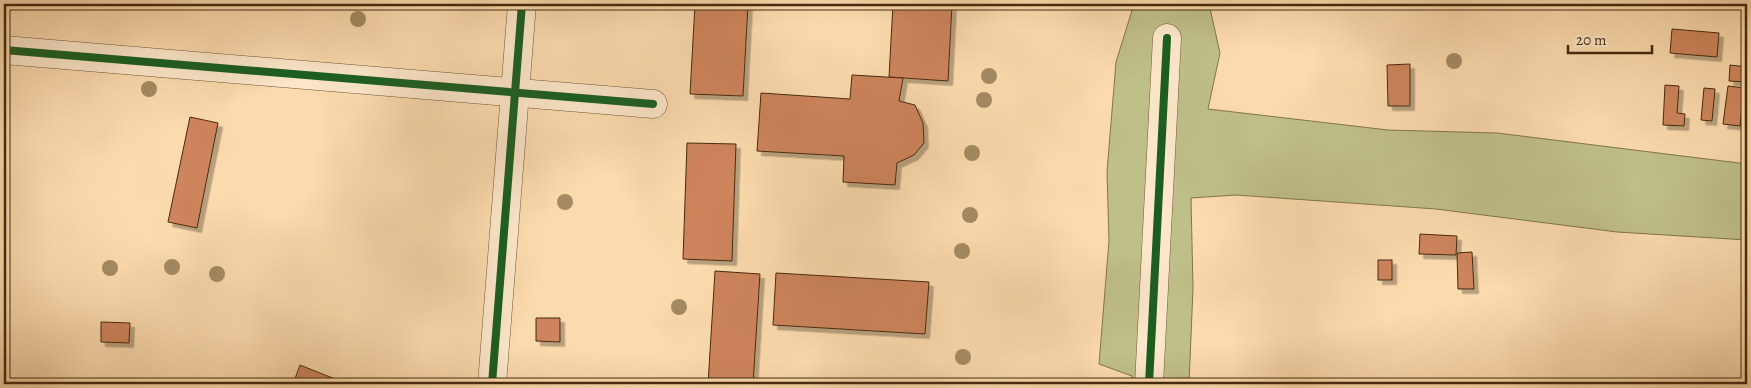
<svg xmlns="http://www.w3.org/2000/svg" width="1751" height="388" font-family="Alegreya,serif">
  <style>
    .green { fill: #bfbf89; stroke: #82754c }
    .building { fill: #ce845c; stroke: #452b0f; filter: url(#shadow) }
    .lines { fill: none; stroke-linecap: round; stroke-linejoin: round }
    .minor-casing { stroke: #725736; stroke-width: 29 }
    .minor { stroke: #fce7ca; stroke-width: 28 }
    .cycleway-casing { stroke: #fce7ca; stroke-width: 11 }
    .cycleway { stroke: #1b5e20; stroke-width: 8 }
    .tree { fill: #a48a63 }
  </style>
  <defs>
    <filter id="shadow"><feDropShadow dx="4.5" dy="4.5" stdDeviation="0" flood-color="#0004"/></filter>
  </defs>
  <rect width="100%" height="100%" fill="#fbdaad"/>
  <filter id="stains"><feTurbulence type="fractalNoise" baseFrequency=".004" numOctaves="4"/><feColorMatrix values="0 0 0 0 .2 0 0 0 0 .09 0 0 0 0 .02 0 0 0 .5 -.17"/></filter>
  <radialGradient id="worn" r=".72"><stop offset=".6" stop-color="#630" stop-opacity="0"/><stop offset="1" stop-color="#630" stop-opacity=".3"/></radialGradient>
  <path class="green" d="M 1134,4 L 1209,4 L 1220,53 L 1208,109 L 1388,130 L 1497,133 L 1747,164 L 1747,240 L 1617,232 L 1436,209 L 1236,195 L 1191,198 L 1193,288 L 1189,384 L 1131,384 L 1132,376 L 1099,364 L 1109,241 L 1107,172 L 1116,62 Z"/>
  <g class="building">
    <path d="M 695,4 L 748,4 L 743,96 L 690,94 Z"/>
    <path d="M 893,4 L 952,4 L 948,81 L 889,77 Z"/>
    <path d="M 1672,29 L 1719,33 L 1717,57 L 1670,53 Z"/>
    <path d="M 1410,64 L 1410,106 L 1388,106 L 1387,65 Z"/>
    <path d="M 1730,65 L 1747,67 L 1747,82 L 1729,81 Z"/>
    <path d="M 852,75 L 903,78 L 899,101 L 915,105 L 923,123 L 924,143 L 914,155 L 897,163 L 895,185 L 843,182 L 844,156 L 757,151 L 761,93 L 850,99 Z"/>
    <path d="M 1665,85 L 1679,86 L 1677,113 L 1685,114 L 1684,126 L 1663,125 Z"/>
    <path d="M 1728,86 L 1744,88 L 1740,126 L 1723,124 Z"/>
    <path d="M 1704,88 L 1715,89 L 1712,121 L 1701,120 Z"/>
    <path d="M 190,117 L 218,123 L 197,228 L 168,222 Z"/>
    <path d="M 687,143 L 736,144 L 732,261 L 683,259 Z"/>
    <path d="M 1420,234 L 1457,236 L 1456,255 L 1419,254 Z"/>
    <path d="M 1472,252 L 1474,289 L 1458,289 L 1457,253 Z"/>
    <rect x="1378" y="260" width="14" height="20"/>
    <path d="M 715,271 L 760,274 L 753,384 L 708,384 Z"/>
    <path d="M 776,273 L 929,282 L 925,334 L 773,325 Z"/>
    <path d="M 536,318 L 560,318 L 560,342 L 536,341 Z"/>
    <path d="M 101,322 L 130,323 L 129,343 L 101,342 Z"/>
    <path d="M 300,365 L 340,381 L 339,384 L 293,384 Z"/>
  </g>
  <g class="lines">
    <g class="minor-casing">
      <g id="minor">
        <path d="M 4,50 L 653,104"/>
        <path d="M 492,384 L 522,4"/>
        <path d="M 1149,384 L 1167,38"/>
      </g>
    </g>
    <use href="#minor" class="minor"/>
    <g class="cycleway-casing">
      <g id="cycleway">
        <path d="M 4,50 L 653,104"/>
        <path d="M 492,384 L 522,4"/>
        <path d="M 1149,384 L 1167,38"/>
      </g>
    </g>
    <use href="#cycleway" class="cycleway"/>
  </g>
  <g class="tree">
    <circle cx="358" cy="19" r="8"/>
    <circle cx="1454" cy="61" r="8"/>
    <circle cx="989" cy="76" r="8"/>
    <circle cx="149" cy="89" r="8"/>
    <circle cx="984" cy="100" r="8"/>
    <circle cx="972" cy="153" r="8"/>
    <circle cx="565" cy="202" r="8"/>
    <circle cx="970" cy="215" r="8"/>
    <circle cx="962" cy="251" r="8"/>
    <circle cx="172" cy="267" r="8"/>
    <circle cx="110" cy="268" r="8"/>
    <circle cx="217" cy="274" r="8"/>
    <circle cx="679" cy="307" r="8"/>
    <circle cx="963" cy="357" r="8"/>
  </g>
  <rect width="1751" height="388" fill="none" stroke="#fbdaad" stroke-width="20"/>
  <rect x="5" y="5" width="1741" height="378" fill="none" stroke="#452b0f" stroke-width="2.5"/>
  <rect x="10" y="10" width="1731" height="368" fill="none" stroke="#452b0f"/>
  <path d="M1568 45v8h84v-8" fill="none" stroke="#452b0f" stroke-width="2.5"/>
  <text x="1576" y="45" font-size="15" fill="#452b0f" stroke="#fce7ca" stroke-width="4" paint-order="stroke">20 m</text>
  <rect width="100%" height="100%" filter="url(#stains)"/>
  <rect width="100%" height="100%" fill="url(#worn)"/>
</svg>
